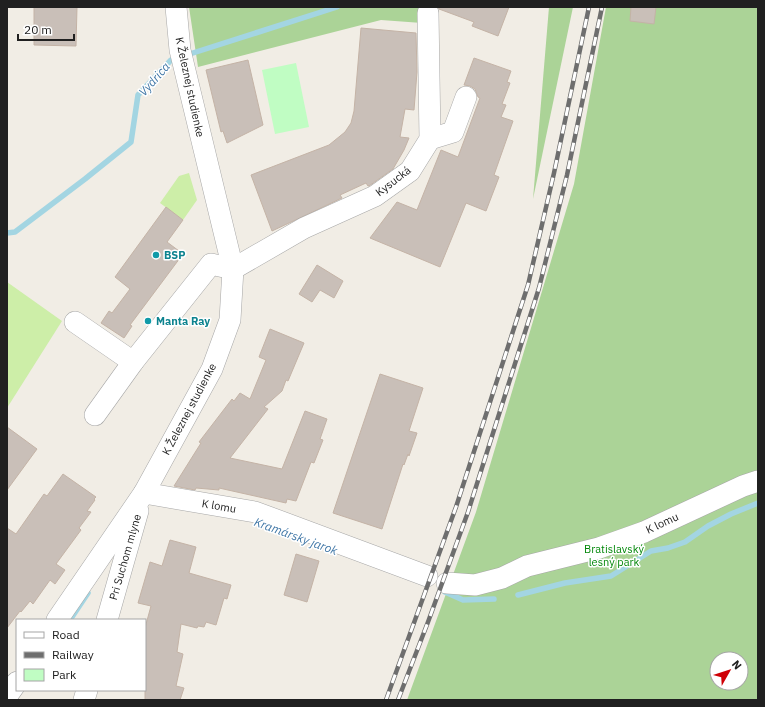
<svg xmlns="http://www.w3.org/2000/svg" width="765" height="707" font-family="'IBM Plex Sans',sans-serif">
  <style>
    .grass { fill: #cdeea8 }
    .forest { fill: #abd397; fill-rule: evenodd }
    .park { fill: #c0fdc3 }
    .lines { fill: none; stroke-linecap: round; stroke-linejoin: round }
    .stream { stroke: #a3d5e2; stroke-width: 5.5 }
    .building { fill: #c9bfb8; stroke: #c4b3a6 }
    .street-casing { stroke: #a7a7a7; stroke-width: 22 }
    .street { stroke: #fff; stroke-width: 21 }
    .rail-casing { stroke: #6e6e6e; stroke-width: 4.5 }
    .rail { stroke: #fff; stroke-width: 3; stroke-dasharray: 9; stroke-linecap: butt }
    .culture-dot { fill: #0f9aa8; stroke: #fff; stroke-width: 1.5 }
    .labels { text-anchor: middle; dominant-baseline: central; stroke-width: 3; stroke-linejoin: round; paint-order: stroke }
    .street-label { font-size: 11px; fill: #202020; stroke: #fff }
    .culture-label { font-size: 11px; font-weight: bold; fill: #0d838f; stroke: #fff; text-anchor: start }
    .park-label { font-size: 11px; fill: #03880a; stroke: #fff }
    .water-label { font-size: 12px; font-style: italic; fill: #3f76a6; stroke: #fff }
  </style>
  <rect width="100%" height="100%" fill="#f1ede5"/>
  <g class="grass">
    <path d="M 189,173 L 197,200 L 183,220 L 160,203 L 179,176 Z"/>
    <path d="M 7,282 L 62,321 L 7,408 Z"/>
  </g>
  <g class="forest">
    <path d="M 189,7 L 427,7 L 422,23 L 381,20 L 198,67 Z"/>
    <path d="M 549,7 L 573,7 L 533,199 Z"/>
    <path d="M 606,7 L 758,7 L 758,700 L 407,700 L 476,512 L 574,184 ZM 717,659 L 741,659 L 741,683 L 717,683 Z"/>
  </g>
  <path class="park" d="M 296,63 L 309,127 L 275,134 L 262,70 Z"/>
  <g class="lines">
    <g class="stream">
      <path d="M 7,233 L 15,232 L 85,179 L 131,142 L 138,95 L 171,60 L 337,7"/>
      <path d="M 445,592 L 463,600 L 494,599"/>
      <path d="M 518,595 L 565,583 L 611,576 L 651,551 L 668,548 L 685,542 L 708,526 L 731,514 L 758,503"/>
      <path d="M 70,620 L 88,593"/>
    </g>
  </g>
  <g class="building">
    <path d="M 34,7 L 77,7 L 76,46 L 34,45 Z"/>
    <path d="M 438,7 L 509,7 L 498,36 L 472,26 L 474,22 L 439,9 Z"/>
    <path d="M 631,7 L 656,7 L 654,24 L 630,21 Z"/>
    <path d="M 361,28 L 416,33 L 417,72 L 414,110 L 405,109 L 400,137 L 409,138 L 404,150 L 393,169 L 369,186 L 368,186 L 366,183 L 340,195 L 342,198 L 272,231 L 251,175 L 329,145 L 345,132 L 351,123 L 354,111 Z"/>
    <path d="M 474,58 L 511,71 L 507,82 L 510,83 L 502,104 L 506,105 L 501,117 L 513,121 L 494,175 L 499,177 L 486,211 L 466,203 L 440,267 L 370,238 L 397,202 L 417,210 L 441,150 L 458,157 L 480,98 L 478,97 L 475,89 L 470,86 L 464,85 Z"/>
    <path d="M 248,60 L 263,125 L 227,143 L 223,131 L 221,132 L 206,70 Z"/>
    <path d="M 166,207 L 183,220 L 167,242 L 183,254 L 130,325 L 132,326 L 124,338 L 101,323 L 109,311 L 112,313 L 130,289 L 115,277 Z"/>
    <path d="M 317,265 L 343,281 L 334,298 L 320,290 L 312,302 L 299,294 Z"/>
    <path d="M 270,329 L 304,343 L 288,381 L 286,380 L 282,391 L 264,407 L 268,409 L 230,458 L 282,469 L 305,411 L 327,419 L 320,439 L 323,440 L 314,463 L 311,462 L 296,501 L 287,499 L 286,503 L 219,488 L 219,490 L 196,488 L 195,490 L 174,486 L 201,443 L 199,442 L 232,399 L 234,401 L 240,393 L 250,399 L 266,360 L 259,357 Z"/>
    <path d="M 380,374 L 423,388 L 409,431 L 417,433 L 409,456 L 408,454 L 404,465 L 403,464 L 382,529 L 333,513 Z"/>
    <path d="M 7,427 L 37,449 L 7,490 Z"/>
    <path d="M 63,474 L 96,497 L 94,499 L 95,500 L 87,511 L 91,512 L 79,528 L 81,530 L 56,564 L 65,570 L 55,584 L 50,580 L 33,604 L 30,601 L 21,612 L 20,611 L 7,628 L 7,528 L 16,534 L 44,494 L 47,496 Z"/>
    <path d="M 170,540 L 196,547 L 189,573 L 231,585 L 227,599 L 224,598 L 216,625 L 206,622 L 204,627 L 198,626 L 197,628 L 181,624 L 177,652 L 183,654 L 176,686 L 184,688 L 180,700 L 145,700 L 145,628 L 151,606 L 138,603 L 150,562 L 162,566 Z"/>
    <path d="M 296,554 L 319,561 L 307,602 L 284,595 Z"/>
  </g>
  <g class="lines">
    <g class="street-casing">
      <g id="street">
        <path d="M 430,139 L 453,132 L 466,97"/>
        <path d="M 75,322 L 133,362 L 211,264 L 233,269 L 304,228 L 375,196 L 410,171 L 430,139 L 428,13"/>
        <path d="M 95,415 L 133,362"/>
        <path d="M 144,493 L 255,512 L 427,576"/>
        <path d="M 447,583 L 475,585 L 502,578 L 527,566 L 599,548 L 644,532 L 743,486 L 758,481"/>
        <path d="M 57,620 L 144,493 L 212,369 L 230,320 L 233,269 L 180,50 L 176,7"/>
        <path d="M 107,620 L 138,511"/>
        <path d="M 7,696 L 17,682"/>
        <path d="M 84,700 L 87,690"/>
      </g>
    </g>
    <use href="#street" class="street"/>
    <g class="rail-casing">
      <g id="rail">
        <path d="M 386,700 L 456,507 L 528,285 L 554,173 L 589,7"/>
        <path d="M 398,700 L 428,622 L 468,512 L 539,288 L 567,175 L 602,7"/>
      </g>
    </g>
    <use href="#rail" class="rail"/>
  </g>
  <g class="culture-dot">
    <circle cx="156" cy="255" r="4"/>
    <circle cx="148" cy="321" r="4"/>
  </g>
  <g class="labels">
    <g class="street-label">
      <text transform="translate(190 87) rotate(78)">K Železnej studienke</text>
      <text transform="translate(393 181) rotate(-38)">Kysucká</text>
      <text transform="translate(189 409) rotate(-62)">K Železnej studienke</text>
      <text transform="translate(219 506) rotate(10)">K lomu</text>
      <text transform="translate(662 523) rotate(-25)">K lomu</text>
      <text transform="translate(125 557) rotate(-74)">Pri Suchom mlyne</text>
    </g>
    <g class="culture-label">
      <text x="164" y="255">BSP</text>
      <text x="156" y="321">Manta Ray</text>
    </g>
    <g class="park-label">
      <text x="614" y="549">Bratislavský<tspan x="614" dy="13">lesný park</tspan></text>
    </g>
    <g class="water-label">
      <text transform="translate(154 79) rotate(-49)">Vydrica</text>
      <text transform="translate(296 536) rotate(20)">Kramársky jarok</text>
    </g>
  </g>
  <rect width="765" height="707" fill="none" stroke="#202020" stroke-width="16"/>
  <rect x="16" y="619" width="130" height="72" fill="#ffffff" stroke="#a6a6a6"/>
  <rect x="24" y="632" width="20" height="6" fill="#ffffff" stroke="#a6a6a6"/>
  <text x="52" y="639" font-size="12" fill="#202020">Road</text>
  <rect x="24" y="652" width="20" height="6" fill="#6e6e6e" stroke="#a6a6a6"/>
  <text x="52" y="659" font-size="12" fill="#202020">Railway</text>
  <rect x="24" y="669" width="20" height="12" fill="#c0fdc3" stroke="#a6a6a6"/>
  <text x="52" y="679" font-size="12" fill="#202020">Park</text>
  <g transform="translate(729 671) rotate(51)"><circle r="19" fill="#ffffff" stroke="#a6a6a6"/>
  <path d="M0-3L7 15L0 10L-7 15Z" fill="#cf0006"/>
  <text y="-6" font-size="11" font-weight="bold" text-anchor="middle" fill="#202020">N</text>
  </g>
  <path d="M18 34v6h56v-6" fill="none" stroke="#202020" stroke-width="2"/>
  <text x="24" y="34" font-size="12" fill="#202020" stroke="#ffffff" stroke-width="3" paint-order="stroke">20 m</text>
</svg>
